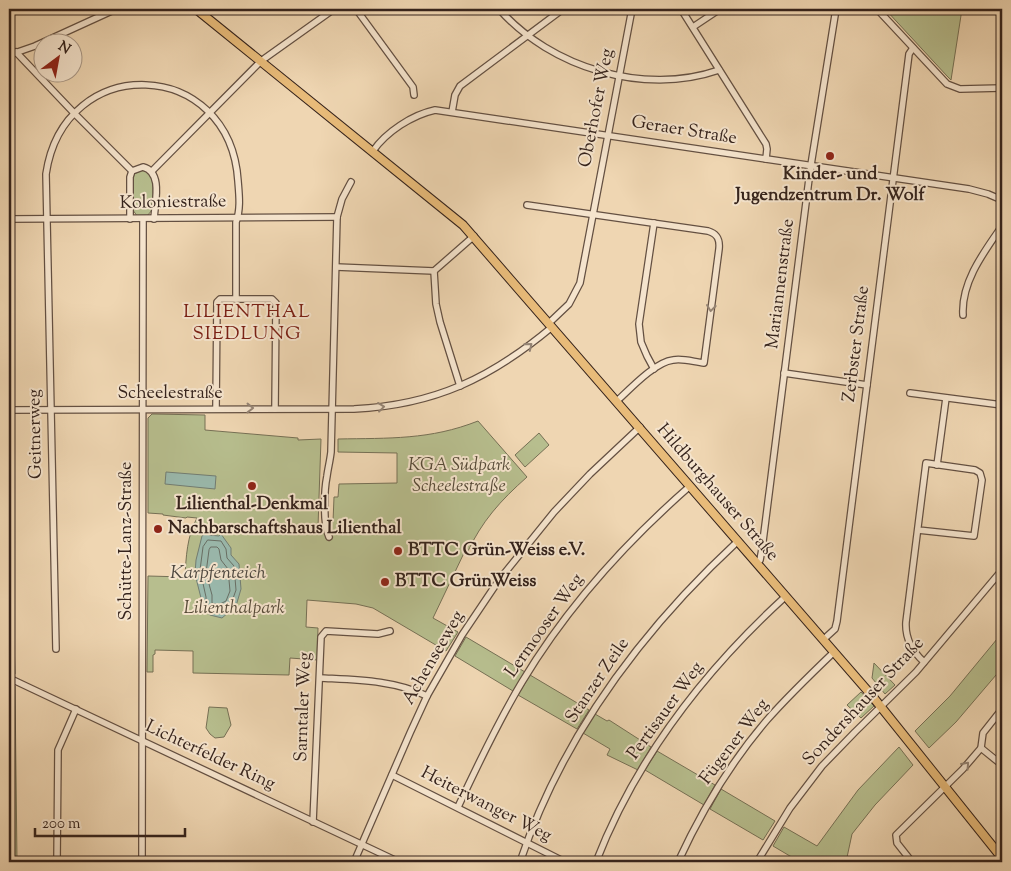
<svg xmlns="http://www.w3.org/2000/svg" width="1011" height="871" font-family="'Sorts Mill Goudy',serif">
  <style>
    .green { fill: #b7be8e; stroke: #767055 }
    .water { fill: #9ab9ad; stroke: #727d73 }
    .lines { fill: none; stroke-linecap: round; stroke-linejoin: round }
    .shore { stroke: #686e64; stroke-width: 1 }
    .minor-casing { stroke: #645042; stroke-width: 8 }
    .major-casing { stroke: #35231c; stroke-width: 10 }
    .minor { stroke: #f5e4cd; stroke-width: 5.5 }
    .major { stroke: #e8bb79; stroke-width: 8 }
    .oneway { stroke: #958474 }
    .poi-dot { fill: #8f2418; stroke: #f5e4cd; stroke-width: 2 }
    .labels { text-anchor: middle; dominant-baseline: central; stroke-width: 4; stroke-linejoin: round; paint-order: stroke }
    .street-label { font-size: 18px; fill: #35231c; stroke: #f5e4cd }
    .poi-label { font-size: 18px; font-weight: bold; fill: #35231c; stroke: #f5e4cd; text-anchor: start }
    .park-label { font-size: 18px; font-style: italic; fill: #564a38; stroke: #f5e4cd }
    .neighbourhood-label { font-size: 19px; letter-spacing: 1px; fill: #7a1f14; stroke: #f5e4cd }
    .water-label { font-size: 19px; font-style: italic; fill: #4e4840; stroke: #f5e4cd }
  </style>
  <rect width="100%" height="100%" fill="#efd6b2"/>
  <filter id="stains"><feTurbulence type="fractalNoise" baseFrequency=".004" numOctaves="4"/><feColorMatrix values="0 0 0 0 .2 0 0 0 0 .09 0 0 0 0 .02 0 0 0 .5 -.17"/></filter>
  <radialGradient id="worn" r=".72"><stop offset=".6" stop-color="#630" stop-opacity="0"/><stop offset="1" stop-color="#630" stop-opacity=".3"/></radialGradient>
  <g class="green">
    <path d="M 885,9 L 962,9 L 951,80 L 947,76 Z"/>
    <path d="M 142,170 L 150,173 L 153,179 L 153,209 L 147,216 L 138,217 L 132,209 L 133,178 L 134,174 Z"/>
    <path d="M 152,414 L 205,415 L 205,430 L 298,438 L 298,440 L 321,439 L 318,527 L 327,522 L 333,522 L 334,497 L 338,497 L 339,484 L 397,483 L 397,453 L 338,452 L 338,439 C 389,438 430,440 478,421 L 527,477 C 500,501 482,521 467,553 L 464,553 L 433,618 L 458,632 L 446,651 L 373,608 L 356,604 L 307,600 L 306,627 L 318,628 L 317,660 L 290,658 L 289,675 L 193,673 L 193,651 L 155,650 L 155,654 L 153,655 L 153,672 L 147,672 L 148,576 L 185,577 C 186,557 187,536 197,518 L 187,517 L 186,518 L 163,515 L 163,514 L 148,513 L 148,418 Z"/>
    <path d="M 539,433 L 549,445 L 525,467 L 515,455 Z"/>
    <path d="M 9,491 L 10,491 L 15,674 L 9,671 Z"/>
    <path d="M 1002,633 L 1002,668 L 956,722 L 929,748 L 915,731 L 950,696 Z"/>
    <path d="M 466,637 L 525,672 L 513,691 L 455,656 Z"/>
    <path d="M 874,663 L 895,685 L 885,694 L 872,678 Z"/>
    <path d="M 530,675 L 589,710 L 577,729 L 518,695 Z"/>
    <path d="M 9,684 L 15,686 L 17,862 L 9,862 Z"/>
    <path d="M 861,692 L 874,706 L 861,718 L 847,705 Z"/>
    <path d="M 209,707 L 227,708 L 231,725 L 224,737 L 215,738 L 210,734 L 206,728 Z"/>
    <path d="M 595,714 L 607,721 L 609,720 L 651,747 L 638,770 L 607,755 L 610,749 L 583,733 Z"/>
    <path d="M 899,747 L 913,765 L 875,805 L 852,834 L 846,862 L 800,862 L 773,846 L 784,827 L 817,846 L 858,790 Z"/>
    <path d="M 657,751 L 715,785 L 704,805 L 645,770 Z"/>
    <path d="M 721,789 L 775,821 L 763,840 L 710,809 Z"/>
  </g>
  <g class="water">
    <path d="M 166,472 L 216,476 L 215,489 L 165,484 Z"/>
    <path d="M 207,532 L 209,535 L 219,536 L 221,534 L 231,548 L 231,555 L 239,564 L 241,589 L 236,606 L 222,618 L 210,615 L 201,608 L 201,598 L 195,574 L 196,560 L 202,536 Z"/>
  </g>
  <g class="lines">
    <g class="shore">
      <path d="M 208,540 L 221,541 L 226,549 L 227,558 L 234,566 L 236,590 L 231,604 L 221,612 L 214,612 L 206,607 L 206,597 L 200,570 L 203,547 Z"/>
      <path d="M 211,547 L 217,547 L 219,549 L 221,560 L 228,569 L 230,591 L 226,601 L 218,605 L 212,603 L 212,595 L 206,573 L 209,550 Z"/>
    </g>
    <g class="minor-casing">
      <g id="minor">
        <path d="M 356,9 L 413,87 L 414,95"/>
        <path d="M 499,9 C 551,68 644,96 719,70"/>
        <path d="M 681,9 L 766,144 L 767,149 L 766,159"/>
        <path d="M 877,9 L 947,84 L 960,89 L 1002,88"/>
        <path d="M 693,27 L 720,9"/>
        <path d="M 16,52 L 74,113 L 132,171"/>
        <path d="M 9,55 L 35,46 L 116,9"/>
        <path d="M 452,112 L 455,95 L 460,86 L 563,9"/>
        <path d="M 373,151 C 386,132 412,115 435,110 L 969,189 L 988,194 L 1002,200"/>
        <path d="M 152,171 L 261,61 L 334,9"/>
        <path d="M 527,205 L 708,231 C 718,234 720,240 719,249 L 704,363 C 694,362 683,358 673,360 C 655,362 630,389 617,401"/>
        <path d="M 9,219 L 337,217"/>
        <path d="M 130,219 L 130,177 L 132,171 L 143,167 C 163,172 155,202 154,219"/>
        <path d="M 336,267 L 434,271 L 474,236"/>
        <path d="M 434,271 L 436,304 L 440,322 L 460,386"/>
        <path d="M 963,315 C 961,282 984,252 1002,226"/>
        <path d="M 549,323 L 569,304 L 580,283 L 632,9"/>
        <path d="M 654,369 L 647,356 L 641,342 L 639,324 L 654,223"/>
        <path d="M 784,373 L 867,385"/>
        <path d="M 910,393 L 1002,405"/>
        <path d="M 216,408 L 217,302 L 220,299 L 272,299 L 276,303 L 275,409"/>
        <path d="M 9,410 L 354,409 C 435,405 491,378 552,327"/>
        <path d="M 937,465 L 946,398"/>
        <path d="M 918,530 L 974,536 L 982,480 L 980,473 L 975,470 L 926,463 L 906,622 C 905,638 912,651 924,662"/>
        <path d="M 329,537 C 323,524 324,491 327,476 C 328,468 330,461 331,452 L 337,217 L 342,199 L 351,182"/>
        <path d="M 757,563 L 760,560 L 762,549 L 810,171 L 836,9"/>
        <path d="M 824,639 L 835,629 L 837,621 L 909,54 L 913,48"/>
        <path d="M 56,649 L 46,174 C 64,51 230,57 238,181 C 239,194 241,209 236,222 L 236,299"/>
        <path d="M 9,678 L 399,862"/>
        <path d="M 320,678 C 357,680 393,680 427,696"/>
        <path d="M 981,748 L 1002,765"/>
        <path d="M 392,775 L 565,862"/>
        <path d="M 458,807 C 478,764 498,722 522,682 C 567,607 625,543 690,486"/>
        <path d="M 313,822 L 321,637 L 326,631 L 378,634 L 390,631"/>
        <path d="M 57,862 L 58,750 L 76,709"/>
        <path d="M 142,862 L 143,219"/>
        <path d="M 354,862 L 410,733 L 427,696 L 462,635 L 499,580 L 554,512 L 590,474 L 640,427"/>
        <path d="M 520,862 C 562,737 642,630 738,541"/>
        <path d="M 596,862 C 636,759 705,670 786,596"/>
        <path d="M 678,862 C 701,812 731,762 767,720 C 788,696 811,674 834,652"/>
        <path d="M 757,862 L 790,808 L 822,766 L 855,732 L 916,672 L 1002,570"/>
        <path d="M 912,862 L 897,843 L 896,835 L 963,769 L 981,748 L 983,733 L 1002,709"/>
      </g>
    </g>
    <g class="major-casing">
      <path id="major" d="M 196,9 L 463,225 L 873,697 L 1002,858"/>
    </g>
    <use href="#minor" class="minor"/>
    <use href="#major" class="major"/>
  </g>
  <defs><path id="oneway-chevron" d="M-2-3.5L2.5 0L-2 3.5" fill="none" stroke-width="1.6" stroke-linecap="round" stroke-linejoin="round" transform="scale(1.25)"/></defs>
  <g class="oneway">
    <use href="#oneway-chevron" transform="translate(711 308) rotate(97)"/>
    <use href="#oneway-chevron" transform="translate(529 346) rotate(-39)"/>
    <use href="#oneway-chevron" transform="translate(381 407) rotate(-7)"/>
    <use href="#oneway-chevron" transform="translate(250 408)"/>
    <use href="#oneway-chevron" transform="translate(966 765) rotate(-48)"/>
  </g>
  <g class="poi-dot">
    <circle cx="830" cy="156" r="5"/>
    <circle cx="252" cy="486" r="5"/>
    <circle cx="158" cy="529" r="5"/>
    <circle cx="398" cy="551" r="5"/>
    <circle cx="385" cy="582" r="5"/>
  </g>
  <g class="labels">
    <g class="street-label">
      <text transform="translate(597 108) rotate(-79)">Oberhofer Weg</text>
      <text transform="translate(684 131) rotate(9)">Geraer Straße</text>
      <text transform="translate(173 203) rotate(-1)">Koloniestraße</text>
      <text transform="translate(781 284) rotate(-83)">Mariannenstraße</text>
      <text transform="translate(857 344) rotate(-83)">Zerbster Straße</text>
      <text x="170" y="394">Scheelestraße</text>
      <text transform="translate(36 434) rotate(-91)">Geitnerweg</text>
      <text transform="translate(717 493) rotate(49)">Hildburghauser Straße</text>
      <text transform="translate(127 541) rotate(-90)">Schütte-Lanz-Straße</text>
      <text transform="translate(545 626) rotate(-55)">Lermooser Weg</text>
      <text transform="translate(434 658) rotate(-60)">Achenseeweg</text>
      <text transform="translate(598 681) rotate(-56)">Stanzer Zeile</text>
      <text transform="translate(864 702) rotate(-47)">Sondershauser Straße</text>
      <text transform="translate(304 707) rotate(-88)">Sarntaler Weg</text>
      <text transform="translate(666 711) rotate(-54)">Pertisauer Weg</text>
      <text transform="translate(735 742) rotate(-53)">Fügener Weg</text>
      <text transform="translate(210 756) rotate(25)">Lichterfelder Ring</text>
      <text transform="translate(486 805) rotate(27)">Heiterwanger Weg</text>
    </g>
    <g class="poi-label">
      <text x="830" y="175" text-anchor="middle">Kinder- und<tspan x="830" dy="21">Jugendzentrum Dr. Wolf</tspan></text>
      <text x="252" y="505" text-anchor="middle">Lilienthal-Denkmal</text>
      <text x="168" y="529">Nachbarschaftshaus Lilienthal</text>
      <text x="408" y="551">BTTC Grün-Weiss e.V.</text>
      <text x="395" y="582">BTTC GrünWeiss</text>
    </g>
    <g class="park-label">
      <text x="459" y="466">KGA Südpark<tspan x="459" dy="21">Scheelestraße</tspan></text>
      <text x="234" y="609">Lilienthalpark</text>
    </g>
    <g class="neighbourhood-label">
      <text x="247" y="312">LILIENTHAL<tspan x="247" dy="22">SIEDLUNG</tspan></text>
    </g>
    <g class="water-label">
      <text x="218" y="573">Karpfenteich</text>
    </g>
  </g>
  <rect width="1011" height="871" fill="none" stroke="#efd6b2" stroke-width="30"/>
  <rect x="10" y="10" width="991" height="851" fill="none" stroke="#35231c" stroke-width="2.5"/>
  <rect x="15" y="15" width="981" height="841" fill="none" stroke="#35231c"/>
  <g transform="translate(58 58) rotate(32)"><circle r="24" fill="#f5e4cd" stroke="#a89786"/>
  <path d="M0-4L9 19L0 12L-9 19Z" fill="#8f2418"/>
  <text y="-8" font-size="14" font-weight="bold" text-anchor="middle" fill="#35231c">N</text>
  </g>
  <path d="M35 828v8h150v-8" fill="none" stroke="#35231c" stroke-width="2.5"/>
  <text x="42" y="828" font-size="15" fill="#35231c" stroke="#f5e4cd" stroke-width="4" paint-order="stroke">200 m</text>
  <rect width="100%" height="100%" filter="url(#stains)"/>
  <rect width="100%" height="100%" fill="url(#worn)"/>
</svg>
